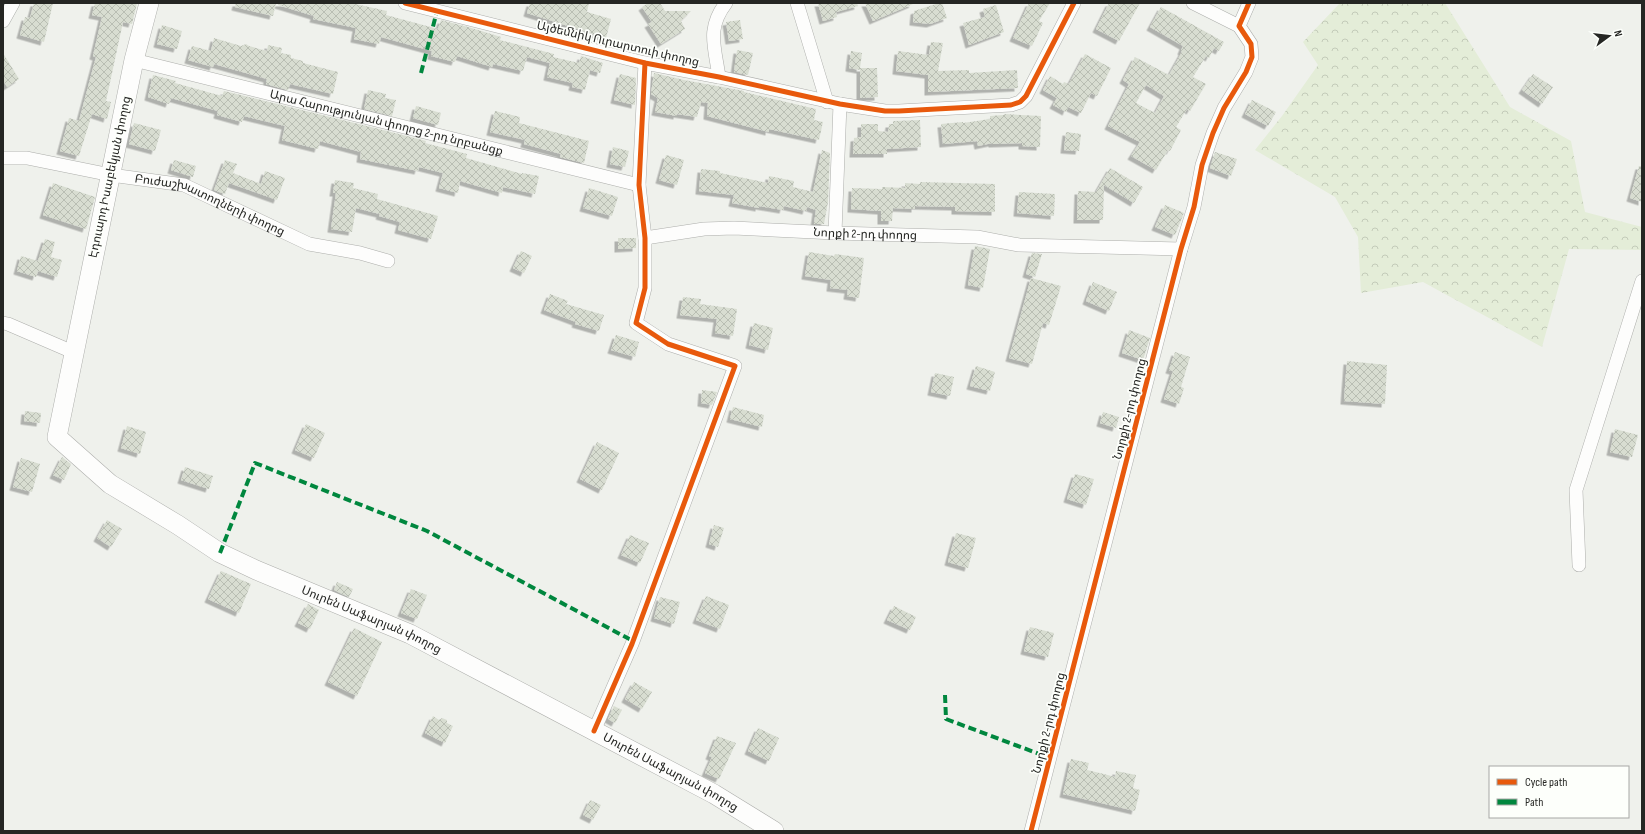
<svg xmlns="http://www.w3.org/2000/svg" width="1645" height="834" font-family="'Sofia Sans Condensed','Noto Sans Armenian',sans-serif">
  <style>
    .forest { fill: url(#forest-crowns) }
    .building { fill: url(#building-cross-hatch); fill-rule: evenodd; filter: url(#shadow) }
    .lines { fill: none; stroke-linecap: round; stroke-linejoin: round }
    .street-casing { stroke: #adaeab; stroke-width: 14 }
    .secondary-casing { stroke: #adaeab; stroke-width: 20 }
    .street { stroke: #fdfdfc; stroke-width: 13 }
    .secondary { stroke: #fdfdfc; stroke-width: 19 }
    .quiet { stroke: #00873e; stroke-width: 4; stroke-dasharray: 8 4; stroke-linecap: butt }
    .cycleway-casing { stroke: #fdfffb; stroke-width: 8 }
    .cycleway { stroke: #e8590c; stroke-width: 5 }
    .labels { text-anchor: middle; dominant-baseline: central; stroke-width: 3.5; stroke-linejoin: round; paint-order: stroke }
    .street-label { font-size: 12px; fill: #252623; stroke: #fdfffb }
  </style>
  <defs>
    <pattern id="forest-crowns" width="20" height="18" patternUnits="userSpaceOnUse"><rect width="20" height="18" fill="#e4edd8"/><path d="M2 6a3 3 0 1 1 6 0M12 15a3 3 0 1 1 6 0" fill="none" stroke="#c3cbb9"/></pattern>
    <pattern id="building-cross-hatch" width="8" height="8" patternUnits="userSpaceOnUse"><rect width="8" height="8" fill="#d8ddd1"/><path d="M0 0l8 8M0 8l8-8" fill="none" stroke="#b9beb3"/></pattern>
    <filter id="shadow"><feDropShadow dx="-3.5" dy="3.5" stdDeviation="0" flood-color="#0004"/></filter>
  </defs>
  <rect width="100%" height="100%" fill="#eff1ec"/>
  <path class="forest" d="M 1340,3 L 1445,3 L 1510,107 L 1571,141 L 1585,212 L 1642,227 L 1642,250 L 1569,249 L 1542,347 L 1423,282 L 1361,293 L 1358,237 L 1335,197 L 1255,150 L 1282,116 L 1318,65 L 1303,42 Z"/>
  <g class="building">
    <path d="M 34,3 L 53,3 L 44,42 L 20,35 L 25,17 L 30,18 Z"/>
    <path d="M 95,3 L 137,3 L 132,24 L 123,22 L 106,101 L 111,102 L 107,119 L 92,114 L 79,156 L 60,151 L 69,118 L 79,121 L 96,57 L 93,56 L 102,17 L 92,15 Z"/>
    <path d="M 236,3 L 276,3 L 273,16 L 235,7 Z"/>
    <path d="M 278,3 L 351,3 L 387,11 L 386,15 L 438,29 L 441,20 L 468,27 L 501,37 L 500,40 L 554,54 L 553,57 L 579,63 L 581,56 L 603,63 L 600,73 L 590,70 L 585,90 L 572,87 L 573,83 L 547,77 L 550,63 L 527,57 L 523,71 L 493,64 L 492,67 L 457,56 L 455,62 L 431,56 L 432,51 L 381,37 L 379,44 L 354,39 L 356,28 L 313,19 L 314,16 L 278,5 Z"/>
    <path d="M 530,3 L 589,3 L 587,12 L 611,19 L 606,38 L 527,13 Z"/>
    <path d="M 648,3 L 660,3 L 665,11 L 691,11 L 681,21 L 685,29 L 661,44 L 648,24 L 652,22 L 642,7 Z"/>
    <path d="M 818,3 L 857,3 L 858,6 L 836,12 L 837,17 L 823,21 Z"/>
    <path d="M 865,3 L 912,3 L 913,4 L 873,21 Z"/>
    <path d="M 939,3 L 942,3 L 947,18 L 930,24 L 913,22 L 914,11 Z"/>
    <path d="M 1029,3 L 1050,3 L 1039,21 L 1043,23 L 1032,46 L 1013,38 Z"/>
    <path d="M 1109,3 L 1140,3 L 1119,41 L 1096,29 Z"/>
    <path d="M 996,5 L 1004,32 L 969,45 L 963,23 L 985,17 L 983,9 Z"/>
    <path d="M 1161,7 L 1224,42 L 1219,51 L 1214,48 L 1209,58 L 1206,56 L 1193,77 L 1206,84 L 1190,111 L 1187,109 L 1176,127 L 1181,130 L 1170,151 L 1168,150 L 1156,170 L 1131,156 L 1140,142 L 1108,126 L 1129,84 L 1123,80 L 1135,57 L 1169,75 L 1182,52 L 1181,51 L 1183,46 L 1150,27 ZM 1146,85 L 1164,96 L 1155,113 L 1136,103 Z"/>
    <path d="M 740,20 L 743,39 L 729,41 L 726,22 Z"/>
    <path d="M 162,25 L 182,31 L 177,49 L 157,44 Z"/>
    <path d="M 214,38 L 241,46 L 246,44 L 249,46 L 267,51 L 268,45 L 282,48 L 281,53 L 291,55 L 291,58 L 303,61 L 303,63 L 338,72 L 333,94 L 290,84 L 288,90 L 266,84 L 267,79 L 214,64 L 213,67 L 188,60 L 192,46 L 211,51 Z"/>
    <path d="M 931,42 L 943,43 L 938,71 L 969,70 L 969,73 L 1017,70 L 1018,88 L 928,92 L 928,75 L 896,71 L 898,51 L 929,55 Z"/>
    <path d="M 737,50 L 753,53 L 748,75 L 734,72 Z"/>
    <path d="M 851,51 L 862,53 L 860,68 L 877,68 L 878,97 L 860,98 L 860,70 L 849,68 Z"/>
    <path d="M 3,53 L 19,79 L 7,87 L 3,80 Z"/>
    <path d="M 1085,54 L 1111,68 L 1097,96 L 1091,93 L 1081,113 L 1068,107 L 1066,112 L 1053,105 L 1057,98 L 1043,90 L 1050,76 L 1063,84 L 1064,82 L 1069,84 Z"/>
    <path d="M 654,73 L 684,80 L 744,91 L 744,92 L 816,109 L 814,120 L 823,122 L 819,140 L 769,129 L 769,132 L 707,116 L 708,103 L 701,102 L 697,117 L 677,114 L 677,116 L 655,112 L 658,98 L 651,94 Z"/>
    <path d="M 620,74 L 636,78 L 635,105 L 614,100 Z"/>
    <path d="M 1533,74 L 1553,87 L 1542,104 L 1522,90 Z"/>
    <path d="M 153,75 L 176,81 L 175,83 L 222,96 L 224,91 L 395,133 L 426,141 L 425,143 L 467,154 L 466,158 L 522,174 L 522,173 L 539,176 L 535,194 L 503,187 L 502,193 L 460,181 L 458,193 L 439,188 L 443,173 L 419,167 L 418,171 L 360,159 L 361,152 L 320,141 L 318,149 L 282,140 L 285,126 L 244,116 L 242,122 L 217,115 L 218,111 L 171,98 L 169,104 L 148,97 Z"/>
    <path d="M 368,90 L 386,94 L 385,98 L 396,100 L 392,116 L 364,109 Z"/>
    <path d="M 1252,100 L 1276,112 L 1268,126 L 1245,114 Z"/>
    <path d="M 416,106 L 441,113 L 438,125 L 413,118 Z"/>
    <path d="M 495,111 L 520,117 L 519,123 L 589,141 L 584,163 L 560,157 L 561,154 L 524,144 L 525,140 L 490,132 Z"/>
    <path d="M 1004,114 L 1041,116 L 1040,147 L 1022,146 L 1022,143 L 992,144 L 992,143 L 978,146 L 977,141 L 943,144 L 941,124 L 963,122 L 963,123 L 990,119 L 990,116 L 1004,115 Z"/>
    <path d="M 920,120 L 921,147 L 887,149 L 887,154 L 853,154 L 854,138 L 861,137 L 861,124 L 878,124 L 878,131 L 888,132 L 889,124 L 893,124 L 893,121 Z"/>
    <path d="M 134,123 L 161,130 L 155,151 L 129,144 Z"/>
    <path d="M 1066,132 L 1081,134 L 1079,151 L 1064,150 Z"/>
    <path d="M 613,147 L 629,151 L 625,167 L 610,164 Z"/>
    <path d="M 822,150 L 830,153 L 828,202 L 824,224 L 814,224 L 816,210 L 807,207 L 806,211 L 784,206 L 783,210 L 759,206 L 759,208 L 732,203 L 734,195 L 699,191 L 701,169 L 720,171 L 720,173 L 768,183 L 769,176 L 794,181 L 793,187 L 813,192 Z"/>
    <path d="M 1215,152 L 1237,159 L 1231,176 L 1210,168 Z"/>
    <path d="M 666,155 L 684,160 L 677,185 L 659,180 Z"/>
    <path d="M 174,160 L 196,166 L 193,177 L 171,170 Z"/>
    <path d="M 225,160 L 237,164 L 233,173 L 261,184 L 265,171 L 285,178 L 277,200 L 229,183 L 225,194 L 214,190 Z"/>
    <path d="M 1639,166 L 1642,166 L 1642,202 L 1630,198 Z"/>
    <path d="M 1110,168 L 1143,187 L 1134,203 L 1104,185 L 1103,220 L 1077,220 L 1078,191 L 1096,192 Z"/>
    <path d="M 335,180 L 354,183 L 353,188 L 378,194 L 377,199 L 438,216 L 431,239 L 398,230 L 400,222 L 379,216 L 380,214 L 356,208 L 352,232 L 331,229 L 336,193 L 333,193 Z"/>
    <path d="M 920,182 L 995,184 L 995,212 L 955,211 L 955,207 L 915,206 L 915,209 L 893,208 L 892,221 L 881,221 L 881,211 L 851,209 L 852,188 L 882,189 L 882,187 L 905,188 L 905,183 L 920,184 Z"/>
    <path d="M 53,183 L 95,197 L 86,229 L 43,215 Z"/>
    <path d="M 589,188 L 618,197 L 612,216 L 583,208 Z"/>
    <path d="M 1019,192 L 1055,194 L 1054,216 L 1017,213 Z"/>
    <path d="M 1165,205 L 1184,213 L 1175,235 L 1155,227 Z"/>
    <path d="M 618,238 L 636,238 L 636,248 L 618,249 Z"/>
    <path d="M 45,239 L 55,242 L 51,257 L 62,260 L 57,277 L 38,271 L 36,277 L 17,271 L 21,256 L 38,261 Z"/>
    <path d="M 975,246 L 990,249 L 983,288 L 968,285 Z"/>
    <path d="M 521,251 L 532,256 L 524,273 L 513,268 Z"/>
    <path d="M 809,252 L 834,256 L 835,254 L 864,258 L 859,298 L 847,296 L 848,290 L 830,288 L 831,280 L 805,276 Z"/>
    <path d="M 1032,253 L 1042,254 L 1035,277 L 1026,274 Z"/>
    <path d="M 1031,278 L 1061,286 L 1049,325 L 1043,323 L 1032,364 L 1009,358 Z"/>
    <path d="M 1093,282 L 1117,292 L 1109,311 L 1086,301 Z"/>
    <path d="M 550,294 L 568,301 L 566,304 L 604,315 L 599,331 L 575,324 L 576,322 L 544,310 Z"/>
    <path d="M 683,297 L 701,299 L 700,304 L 737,309 L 733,336 L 715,333 L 717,319 L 680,315 Z"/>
    <path d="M 754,323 L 773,328 L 768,350 L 749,345 Z"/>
    <path d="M 1129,330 L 1150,338 L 1143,360 L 1122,353 Z"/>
    <path d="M 616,335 L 639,342 L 635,357 L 611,350 Z"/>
    <path d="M 1175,352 L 1190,357 L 1181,387 L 1184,388 L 1179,404 L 1164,399 L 1173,371 L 1169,370 Z"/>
    <path d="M 1347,361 L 1387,365 L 1385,404 L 1344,401 Z"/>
    <path d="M 976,366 L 995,372 L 990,391 L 970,386 Z"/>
    <path d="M 935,373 L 954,377 L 950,396 L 931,392 Z"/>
    <path d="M 702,390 L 717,392 L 712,405 L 701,403 Z"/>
    <path d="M 733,407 L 764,415 L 762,427 L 730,419 Z"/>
    <path d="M 25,411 L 41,413 L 40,423 L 24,421 Z"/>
    <path d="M 1103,412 L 1119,417 L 1116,428 L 1100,423 Z"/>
    <path d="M 306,424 L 325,433 L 314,458 L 295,450 Z"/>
    <path d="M 127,426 L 146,432 L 140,454 L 121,448 Z"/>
    <path d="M 1615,429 L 1638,435 L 1632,457 L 1610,452 Z"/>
    <path d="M 597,442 L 619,453 L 602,490 L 580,479 Z"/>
    <path d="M 62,457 L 71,464 L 64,480 L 53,475 Z"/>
    <path d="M 21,458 L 40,464 L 32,492 L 13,487 Z"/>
    <path d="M 185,467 L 213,476 L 209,489 L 181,480 Z"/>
    <path d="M 1075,474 L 1094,479 L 1086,505 L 1067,499 Z"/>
    <path d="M 107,520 L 122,529 L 111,547 L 97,538 Z"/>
    <path d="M 714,525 L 724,528 L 718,547 L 709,544 Z"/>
    <path d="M 956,533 L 976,538 L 968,568 L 948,562 Z"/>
    <path d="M 630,535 L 649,543 L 640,563 L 621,555 Z"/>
    <path d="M 221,571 L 251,584 L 239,613 L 208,599 Z"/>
    <path d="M 337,582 L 353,589 L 349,597 L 334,590 Z"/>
    <path d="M 411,589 L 427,595 L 417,619 L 401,613 Z"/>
    <path d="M 706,596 L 729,605 L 720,629 L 696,620 Z"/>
    <path d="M 660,597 L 680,602 L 674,624 L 654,618 Z"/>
    <path d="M 308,604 L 319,610 L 310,629 L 298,623 Z"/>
    <path d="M 894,606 L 916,617 L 910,630 L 887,620 Z"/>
    <path d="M 1030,627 L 1054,633 L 1048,657 L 1024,651 Z"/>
    <path d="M 354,628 L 382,642 L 357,696 L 328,682 Z"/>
    <path d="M 634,682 L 652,692 L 642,709 L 625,699 Z"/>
    <path d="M 614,706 L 622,710 L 615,723 L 608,719 Z"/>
    <path d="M 433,716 L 439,720 L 442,718 L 447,720 L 447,723 L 453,726 L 445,743 L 425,733 Z"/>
    <path d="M 758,728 L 779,738 L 769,761 L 748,751 Z"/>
    <path d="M 717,736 L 736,743 L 719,779 L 705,773 L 712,757 L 709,756 Z"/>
    <path d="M 1071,759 L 1089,763 L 1087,770 L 1104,774 L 1115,777 L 1116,771 L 1136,775 L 1133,788 L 1140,790 L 1135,811 L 1063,794 Z"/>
    <path d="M 590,800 L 601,805 L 593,820 L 583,815 Z"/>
  </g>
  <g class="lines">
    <g class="street-casing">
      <g id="street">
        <path d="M 405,3 L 645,63 L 719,77 L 840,104 L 885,111 L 899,111 L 1011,105 L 1020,102 L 1026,96 L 1074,3"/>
        <path d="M 797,3 L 827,102"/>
        <path d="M 1193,3 L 1239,26"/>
        <path d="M 3,21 L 13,3"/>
        <path id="s1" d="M 134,60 L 639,185"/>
        <path d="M 719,77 C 715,47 706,29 726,3"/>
        <path id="s2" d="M 3,158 L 27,158 L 111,175 L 184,185 L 309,244 L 360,253 L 388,261"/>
        <path d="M 835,233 L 840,104"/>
        <path id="s3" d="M 645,238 L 704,229 L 734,228 L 835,233 L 977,237 L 1019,245 L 1181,249"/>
        <path d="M 3,323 L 8,324 L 73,352"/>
        <path d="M 1579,565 L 1576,490 L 1642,281"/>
        <path d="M 594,731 L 632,644 L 735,366 L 668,344 L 636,323 L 645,288 L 645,238 L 639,185 L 645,63"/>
        <path d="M 1031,831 L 1181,249 L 1194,207 L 1202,165 L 1213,133 L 1224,108 L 1246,72 L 1252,57 L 1251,44 L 1239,26 L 1249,3"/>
      </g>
    </g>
    <g class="secondary-casing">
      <g id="secondary">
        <path id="s4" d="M 149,3 L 134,60 L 57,437 L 110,484 L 178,525 L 220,553 L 256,570 L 410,634 L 714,794 L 774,831"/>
      </g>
    </g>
    <use href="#street" class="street"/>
    <use href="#secondary" class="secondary"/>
    <g class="quiet">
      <path d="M 421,73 L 437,11"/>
      <path d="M 220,553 L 255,463 L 427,531 L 633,641"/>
      <path d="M 945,695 L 946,719 L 1050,758"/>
    </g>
    <g class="cycleway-casing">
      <g id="cycleway">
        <path d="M 405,3 L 645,63 L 719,77 L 840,104 L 885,111 L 899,111 L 1011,105 L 1020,102 L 1026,96 L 1074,3"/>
        <path d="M 594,731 L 632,644 L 735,366 L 668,344 L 636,323 L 645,288 L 645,238 L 639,185 L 645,63"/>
        <path d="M 1031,831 L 1181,249 L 1194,207 L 1202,165 L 1213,133 L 1224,108 L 1246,72 L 1252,57 L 1251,44 L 1239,26 L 1249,3"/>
      </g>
    </g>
    <use href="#cycleway" class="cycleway"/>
  </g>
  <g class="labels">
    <g class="street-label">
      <text transform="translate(618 44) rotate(13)">Այծեմնիկ Ուրարտուի փողոց</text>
      <text stroke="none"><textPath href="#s1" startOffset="260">Արա Հարությունյան փողոց 2-րդ նրբանցք</textPath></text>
      <text transform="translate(110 177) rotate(-78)">Էդուարդ Իսաբեկյան փողոց</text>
      <text stroke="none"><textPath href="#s2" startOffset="214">Բուժաշխատողների փողոց</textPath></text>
      <text stroke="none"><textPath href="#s3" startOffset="221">Նորքի 2-րդ փողոց</textPath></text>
      <text transform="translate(1130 409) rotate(-76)">Նորքի 2-րդ փողոց</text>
      <text stroke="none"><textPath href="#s4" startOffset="810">Սուրեն Սաֆարյան փողոց</textPath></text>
      <text transform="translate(1049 723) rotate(-76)">Նորքի 2-րդ փողոց</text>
      <text stroke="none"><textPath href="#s4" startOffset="1146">Սուրեն Սաֆարյան փողոց</textPath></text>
    </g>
  </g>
  <rect width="1645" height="834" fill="none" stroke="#252623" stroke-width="8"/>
  <rect x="1489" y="766" width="140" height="52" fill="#fdfffb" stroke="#a7a8a5"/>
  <rect x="1497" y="779" width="20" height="6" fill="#e8590c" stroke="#a7a8a5"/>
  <text x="1525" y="786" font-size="12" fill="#252623">Cycle path</text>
  <rect x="1497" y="799" width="20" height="6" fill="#00873e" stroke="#a7a8a5"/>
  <text x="1525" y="806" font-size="12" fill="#252623">Path</text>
  <g transform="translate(1609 36) rotate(75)" stroke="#fdfffb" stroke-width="3" paint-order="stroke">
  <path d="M0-3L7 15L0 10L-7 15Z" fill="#252623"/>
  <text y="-6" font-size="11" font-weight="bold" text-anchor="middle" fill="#252623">N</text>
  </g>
</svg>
